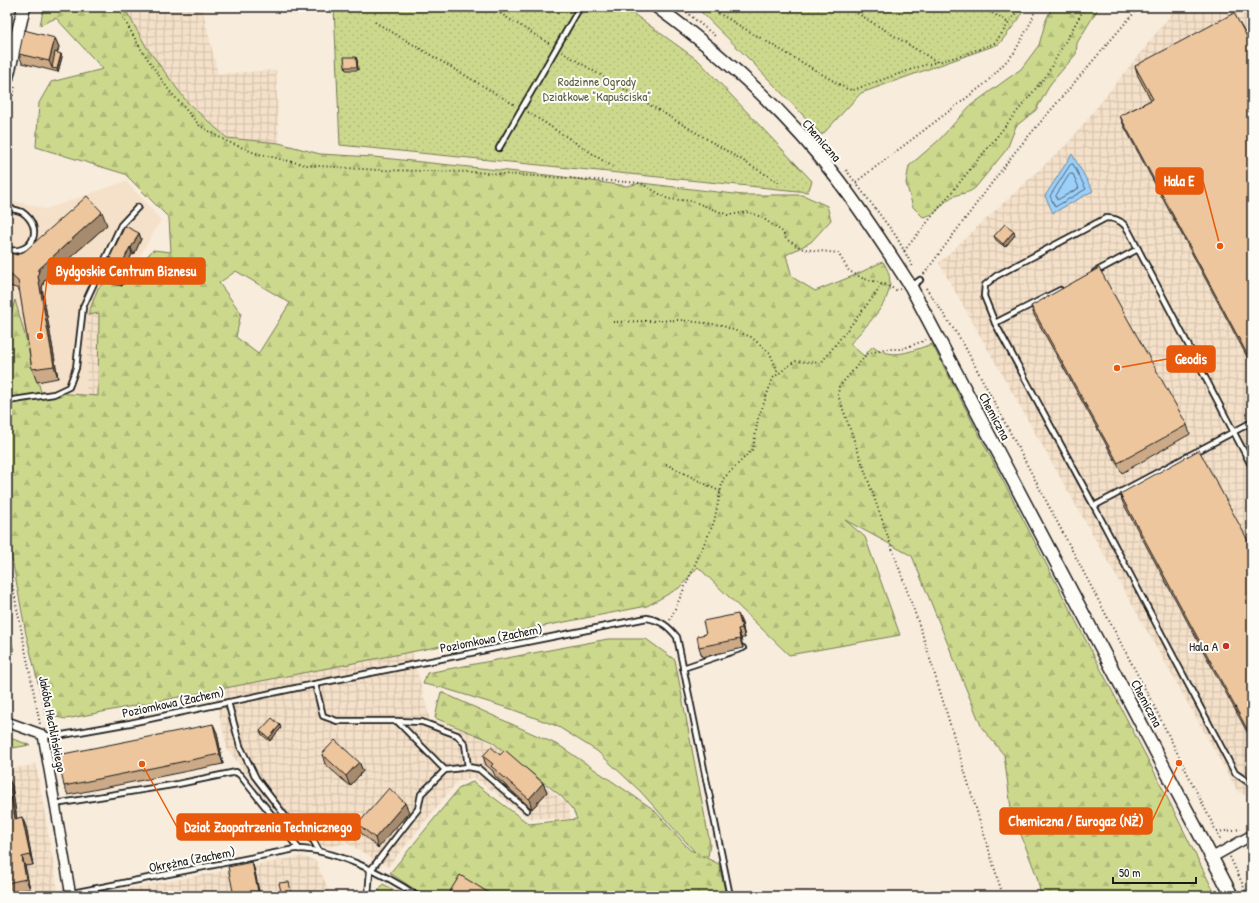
<svg xmlns="http://www.w3.org/2000/svg" width="1259" height="903" font-family="'Patrick Hand',sans-serif">
  <style>
    .built { fill: #f5e1c9 }
    .industrial { fill: url(#industrial-grid) }
    .forest { fill: url(#forest-firs); stroke: #747a54; fill-rule: evenodd }
    .garden { fill: url(#garden-dots); stroke: #747a54 }
    .water { fill: #9cd0fa; stroke: #6988a1 }
    .lines { fill: none; stroke-linecap: round; stroke-linejoin: round }
    .shore { stroke: #4f6475; stroke-width: 1 }
    .service-casing { stroke: #1c1c1c; stroke-width: 8 }
    .minor-casing { stroke: #1c1c1c; stroke-width: 12 }
    .tertiary-casing { stroke: #1c1c1c; stroke-width: 15 }
    .path { stroke: #1c1c1c; stroke-width: 2; stroke-dasharray: 1 3; stroke-linecap: butt }
    .service { stroke: #fdfcf7; stroke-width: 4.5 }
    .minor { stroke: #fdfcf7; stroke-width: 9 }
    .tertiary { stroke: #fdfcf7; stroke-width: 12 }
    .wall { fill: #ccaa87; stroke: #1c1c1c }
    .shaded-wall { fill: #a68b6e; stroke: #1c1c1c }
    .building { fill: #edc69d; stroke: #1c1c1c }
    .poi-dot { fill: #c8321e; stroke: #fdfcf7; stroke-width: 1.5 }
    .labels { text-anchor: middle; dominant-baseline: central; stroke-width: 4; stroke-linejoin: round; paint-order: stroke }
    .park-label { font-size: 13px; fill: #5a5e44; stroke: #fdfcf7 }
    .street-label { font-size: 13px; fill: #1c1c1c; stroke: #fdfcf7 }
    .poi-label { font-size: 13px; fill: #1c1c1c; stroke: #fdfcf7; text-anchor: end }
    .leader { fill: none; stroke: #e8590c; stroke-width: 1.5 }
    .callout-dot { fill: #e8590c; stroke: #fdfcf7; stroke-width: 1.5 }
    .callout { fill: #e8590c; stroke: #e8590c; stroke-width: 1.5 }
    .callout-label { font-size: 14px; text-anchor: middle; font-weight: bold; fill: #fff }
  </style>
  <defs>
    <pattern id="industrial-grid" width="8" height="8" patternUnits="userSpaceOnUse"><rect width="8" height="8" fill="#f5e1c9"/><path d="M0 4h8M4 0v8" fill="none" stroke="#d1c0ac"/></pattern>
    <pattern id="forest-firs" width="22" height="20" patternUnits="userSpaceOnUse"><rect width="22" height="20" fill="#ccd98d"/><path d="M5 1l3.5 6h-7zM16 11l3.5 6h-7z" fill="#afba79"/></pattern>
    <pattern id="garden-dots" width="8" height="8" patternUnits="userSpaceOnUse"><rect width="8" height="8" fill="#ccd98d"/><path d="M2 2h.1M6 6h.1" fill="none" stroke="#afba79" stroke-width="1.8" stroke-linecap="round"/></pattern>
  </defs>
  <rect width="100%" height="100%" fill="#f8ecdc"/>
  <filter id="ink" filterUnits="userSpaceOnUse"><feTurbulence type="fractalNoise" baseFrequency=".025" numOctaves="2"/><feDisplacementMap in="SourceGraphic" scale="8" xChannelSelector="R" yChannelSelector="G"/><feConvolveMatrix kernelMatrix="1 2 1 2 8 2 1 2 1" color-interpolation-filters="sRGB"/></filter>
  <g filter="url(#ink)">
    <path class="built" d="M 126,181 L 161,220 L 113,301 L 88,404 L 7,398 L 7,199 L 46,209 Z"/>
    <g class="industrial">
      <path d="M 124,7 L 202,7 L 218,74 L 276,70 L 279,143 L 227,138 L 187,102 L 147,48 Z"/>
      <path d="M 1177,7 L 1252,7 L 1252,798 L 1238,792 L 939,263 L 1069,142 Z"/>
      <path d="M 99,313 L 98,397 L 86,394 L 88,315 Z"/>
      <path d="M 412,651 L 430,720 L 468,732 L 499,747 L 568,805 L 571,819 L 529,818 L 475,778 L 458,781 L 388,867 L 347,843 L 327,847 L 301,841 L 227,749 L 212,683 Z"/>
      <path d="M 36,764 L 59,896 L 7,896 L 7,770 Z"/>
      <path d="M 302,856 L 316,861 L 331,896 L 106,896 L 106,893 Z"/>
    </g>
    <g class="forest">
      <path d="M 44,7 L 124,7 L 147,48 L 187,102 L 227,138 L 279,143 L 320,154 L 373,157 L 556,176 L 627,186 L 641,183 L 743,195 L 803,195 L 827,206 L 831,220 L 811,242 L 786,255 L 792,277 L 815,291 L 853,276 L 880,263 L 883,262 C 905,293 869,321 850,344 L 864,356 L 873,346 C 893,361 910,351 932,344 L 1161,785 L 1216,896 L 1041,896 L 1037,877 L 1011,808 L 1004,755 L 982,728 L 912,556 L 845,520 L 865,537 L 900,635 L 789,655 L 698,567 L 679,588 L 647,606 L 66,719 L 46,715 L 26,634 L 7,532 L 7,328 L 15,300 L 41,392 L 98,396 L 99,313 L 88,315 L 98,288 L 106,282 L 122,286 L 126,278 L 153,250 L 171,252 L 169,218 L 125,174 L 36,147 L 39,103 L 51,82 L 103,69 L 56,18 L 40,25 ZM 236,271 L 290,303 L 258,354 L 236,337 L 241,313 L 219,283 Z"/>
      <path d="M 1052,7 L 1099,7 L 1077,43 L 1076,54 L 1051,83 L 1036,110 L 1016,126 L 1007,149 L 975,188 C 967,195 956,193 949,199 C 936,209 940,213 923,217 L 913,207 L 906,183 L 909,166 L 939,140 L 970,106 L 1021,69 L 1039,45 L 1046,20 Z"/>
      <path d="M 7,625 L 14,651 L 7,656 Z"/>
      <path d="M 608,639 L 646,639 L 675,660 L 710,844 L 708,856 L 702,856 L 719,864 L 726,896 L 425,896 L 390,873 L 460,787 L 473,782 L 529,824 L 577,819 L 573,810 L 561,796 L 491,741 L 435,718 L 441,692 L 560,746 L 653,809 L 690,850 L 695,852 L 640,791 L 597,751 L 557,726 L 511,709 L 443,688 L 423,684 L 427,673 Z"/>
      <path d="M 7,737 L 30,745 L 7,749 Z"/>
      <path d="M 383,884 L 405,896 L 375,896 Z"/>
    </g>
    <g class="garden">
      <path d="M 334,7 L 624,7 L 699,61 L 812,181 L 808,192 L 340,145 Z"/>
      <path d="M 696,7 L 1025,7 L 1019,19 L 999,44 L 861,93 L 822,135 L 753,63 Z"/>
    </g>
    <path class="water" d="M 1072,154 L 1093,191 L 1053,213 L 1045,196 Z"/>
    <g class="lines">
      <g class="shore">
        <path d="M 1073,164 L 1086,189 L 1055,207 L 1050,196 L 1070,165 Z"/>
        <path d="M 1070,174 L 1073,174 L 1079,188 L 1057,200 L 1056,196 Z"/>
      </g>
      <g class="service-casing">
        <g id="service">
          <path d="M 499,148 L 580,7"/>
          <path d="M 7,208 C 12,209 18,210 22,212 C 44,227 34,255 7,250"/>
          <path d="M 1095,272 L 1138,249 L 1252,467"/>
          <path d="M 912,286 L 920,280"/>
          <path d="M 1060,290 L 995,323 L 1094,506"/>
          <path d="M 995,323 L 984,296 L 985,285 L 996,276 L 1106,218 C 1127,218 1129,233 1138,249"/>
          <path d="M 7,401 L 54,394 L 69,387 L 76,368 L 83,307 L 121,225 L 138,207"/>
          <path d="M 1252,422 L 1094,506 L 1235,773 L 1248,782 L 1252,781"/>
          <path d="M 683,668 L 743,648"/>
          <path d="M 315,684 L 323,716 L 337,721 L 397,721 L 445,770"/>
          <path d="M 228,702 L 240,746 L 256,778 L 292,825 L 313,840 L 319,851"/>
          <path d="M 397,721 L 422,722 L 457,735 L 465,744 L 468,767"/>
          <path d="M 43,735 L 57,736 L 130,723 L 315,684 L 647,618 C 662,621 668,626 677,637 L 730,896"/>
          <path d="M 55,804 L 178,784 L 236,772 L 240,775 L 299,849"/>
          <path d="M 57,896 L 295,849 C 332,848 387,875 417,896"/>
          <path d="M 368,896 L 370,871 L 418,809 L 421,794 L 445,770 L 468,767 L 479,769 L 527,810"/>
        </g>
      </g>
      <g class="minor-casing">
        <g id="minor">
          <path d="M 7,722 L 43,735 L 71,896"/>
          <path d="M 1213,857 L 1252,835"/>
        </g>
      </g>
      <g class="tertiary-casing">
        <g id="tertiary">
          <path d="M 657,7 C 724,56 788,113 838,180 C 864,214 888,251 911,287 L 1232,896"/>
          <path d="M 7,78 L 24,7"/>
        </g>
      </g>
      <g class="path">
        <path d="M 117,7 L 141,49 L 168,89 L 200,126 L 226,141 L 255,153 L 306,165 L 377,170 L 473,172 L 641,183 L 668,199 L 692,201 L 728,215 L 749,212 L 761,217 L 783,232 L 786,239 L 803,249 L 838,253 L 849,271 L 864,279 L 882,283 L 896,290 L 900,289"/>
        <path d="M 490,7 L 550,44"/>
        <path d="M 680,7 L 715,36"/>
        <path d="M 708,7 L 847,89 L 853,90 L 921,66 L 960,56 L 995,43 L 1020,7"/>
        <path d="M 847,7 L 937,62"/>
        <path d="M 982,7 L 1009,23"/>
        <path d="M 375,22 L 515,105"/>
        <path d="M 7,23 L 11,7"/>
        <path d="M 562,52 L 780,183"/>
        <path d="M 528,112 L 613,167"/>
        <path d="M 7,119 L 15,86"/>
        <path d="M 846,170 L 896,236 L 913,267"/>
        <path d="M 856,182 L 986,83 L 1014,53 L 1032,20 L 1036,7"/>
        <path d="M 904,251 L 1046,76 L 1085,7"/>
        <path d="M 924,274 L 1015,152 L 1139,7"/>
        <path d="M 926,288 L 963,343 L 1153,704 L 1221,841"/>
        <path d="M 613,322 L 679,320 L 721,325 L 751,337 L 770,353 L 778,373"/>
        <path d="M 926,340 L 902,349 L 884,349 L 867,354 L 839,387 L 838,395 L 922,633 L 1003,896"/>
        <path d="M 666,464 L 721,492"/>
        <path d="M 7,558 L 40,724"/>
        <path d="M 670,620 L 714,522 L 723,479 L 753,449 L 758,419 L 773,378 L 795,361 L 821,363 L 877,292 L 882,283"/>
        <path d="M 1217,832 L 1241,829"/>
        <path d="M 1230,857 L 1248,896"/>
      </g>
      <use href="#service" class="service"/>
      <use href="#minor" class="minor"/>
      <use href="#tertiary" class="tertiary"/>
    </g>
    <g class="wall">
      <path d="M 55,38 L 59,47 L 57,53 L 61,54 L 62,57 L 58,72 L 22,63 L 19,54 Z"/>
      <path d="M 1252,46 L 1252,366 L 1124,126 L 1120,116 L 1151,100 L 1138,76 L 1135,66 Z"/>
      <path d="M 356,57 L 357,60 L 358,70 L 346,70 L 345,67 Z"/>
      <path d="M 107,225 L 44,281 L 42,288 L 58,378 L 37,382 L 32,369 L 20,291 L 16,288 L 7,285 L 7,252 L 17,255 Z"/>
      <path d="M 139,233 L 141,239 L 134,255 L 132,254 L 123,272 L 126,278 L 122,286 L 106,282 L 104,275 L 111,260 L 110,257 Z"/>
      <path d="M 1015,235 L 1005,247 L 996,240 L 994,236 Z"/>
      <path d="M 1031,306 L 1187,425 L 1190,434 L 1122,473 L 1034,315 Z"/>
      <path d="M 1120,494 L 1252,548 L 1252,741 L 1123,503 Z"/>
      <path d="M 742,623 L 745,638 L 741,638 L 743,648 L 702,657 L 699,647 L 706,634 Z"/>
      <path d="M 213,724 L 217,733 L 223,764 L 68,795 L 64,786 Z"/>
      <path d="M 281,728 L 270,741 L 262,735 L 260,731 Z"/>
      <path d="M 322,754 L 359,762 L 363,771 L 350,786 L 325,764 Z"/>
      <path d="M 500,755 L 543,783 L 547,792 L 532,809 L 495,776 L 493,771 L 486,765 L 483,756 Z"/>
      <path d="M 7,777 L 12,786 L 17,819 L 22,817 L 26,827 L 33,865 L 25,866 L 30,889 L 7,893 Z"/>
      <path d="M 409,812 L 378,848 L 361,833 L 358,824 Z"/>
    </g>
    <g class="shaded-wall">
      <path d="M 55,38 L 59,47 L 53,68 L 52,68 L 49,61 Z"/>
      <path d="M 61,54 L 62,57 L 58,72 L 57,69 Z"/>
      <path d="M 356,57 L 357,60 L 358,70 L 357,67 Z"/>
      <path d="M 102,212 L 107,225 L 44,281 L 42,288 L 58,378 L 54,366 L 38,276 L 39,269 Z"/>
      <path d="M 1014,231 L 1015,235 L 1005,247 L 1003,244 Z"/>
      <path d="M 139,233 L 141,239 L 134,255 L 131,248 Z"/>
      <path d="M 130,247 L 132,254 L 121,277 L 119,270 Z"/>
      <path d="M 123,272 L 126,278 L 122,286 L 119,280 Z"/>
      <path d="M 738,614 L 742,623 L 745,638 L 742,628 Z"/>
      <path d="M 738,629 L 741,638 L 743,648 L 740,639 Z"/>
      <path d="M 213,724 L 217,733 L 223,764 L 220,754 Z"/>
      <path d="M 280,725 L 281,728 L 270,741 L 269,738 Z"/>
      <path d="M 359,762 L 363,771 L 350,786 L 346,776 Z"/>
      <path d="M 8,777 L 12,786 L 18,828 L 15,819 Z"/>
      <path d="M 543,783 L 547,792 L 532,809 L 529,799 Z"/>
      <path d="M 405,803 L 409,812 L 378,848 L 375,838 Z"/>
      <path d="M 22,817 L 26,827 L 33,865 L 30,855 Z"/>
      <path d="M 22,857 L 25,866 L 30,889 L 26,879 Z"/>
      <path d="M 252,862 L 255,871 L 260,896 L 259,896 Z"/>
    </g>
    <g class="building">
      <path d="M 1234,13 L 1252,46 L 1252,363 L 1120,116 L 1153,99 L 1135,66 Z"/>
      <path d="M 24,30 L 55,38 L 49,61 L 19,54 Z"/>
      <path d="M 55,52 L 61,54 L 57,69 L 52,68 Z"/>
      <path d="M 344,57 L 356,57 L 357,67 L 345,67 Z"/>
      <path d="M 87,196 L 102,212 L 39,269 L 38,276 L 54,366 L 32,369 L 18,281 L 11,275 L 7,274 L 7,252 L 17,255 L 25,251 Z"/>
      <path d="M 1005,224 L 1014,231 L 1003,244 L 994,236 Z"/>
      <path d="M 125,226 L 139,233 L 131,248 L 130,247 L 119,270 L 123,272 L 119,280 L 104,275 L 112,258 L 110,257 Z"/>
      <path d="M 1099,268 L 1187,425 L 1118,463 L 1031,306 Z"/>
      <path d="M 1199,450 L 1252,548 L 1252,738 L 1120,494 Z"/>
      <path d="M 738,614 L 742,628 L 738,629 L 740,639 L 699,647 L 697,636 L 706,634 L 703,621 Z"/>
      <path d="M 272,718 L 280,725 L 269,738 L 260,731 Z"/>
      <path d="M 213,724 L 220,754 L 64,786 L 58,755 Z"/>
      <path d="M 335,740 L 359,762 L 346,776 L 322,754 Z"/>
      <path d="M 491,747 L 500,755 L 505,750 L 543,783 L 529,799 L 491,766 L 493,764 L 483,756 Z"/>
      <path d="M 7,777 L 8,777 L 15,819 L 22,817 L 30,855 L 22,857 L 26,879 L 7,883 Z"/>
      <path d="M 389,788 L 405,803 L 375,838 L 358,824 Z"/>
      <path d="M 252,862 L 259,896 L 234,896 L 228,867 Z"/>
      <path d="M 460,875 L 494,896 L 447,896 Z"/>
      <path d="M 289,882 L 292,896 L 282,896 L 279,883 Z"/>
      <path d="M 777,892 L 777,896 L 758,896 Z"/>
    </g>
  </g>
  <circle class="poi-dot" cx="1226" cy="646" r="4"/>
  <g class="labels">
    <g class="park-label">
      <text x="597" y="81">Rodzinne Ogrody<tspan x="597" dy="15">Działkowe "Kapuściska"</tspan></text>
    </g>
    <g class="street-label">
      <text transform="translate(822 140) rotate(49)">Chemiczna</text>
      <text transform="translate(995 416) rotate(62)">Chemiczna</text>
      <text transform="translate(491 638) rotate(-11)">Poziomkowa (Zachem)</text>
      <text transform="translate(173 702) rotate(-12)">Poziomkowa (Zachem)</text>
      <text transform="translate(1147 703) rotate(62)">Chemiczna</text>
      <text transform="translate(53 724) rotate(79)">Jakóba Hechlińskiego</text>
      <text transform="translate(192 859) rotate(-11)">Okrężna (Zachem)</text>
    </g>
    <g class="poi-label">
      <text x="1218" y="646">Hala A</text>
    </g>
  </g>
  <path class="leader" d="M1220 246L1203 181M40 336L48 271M1117 368L1167 359M1179 763L1152 821M142 764L177 827"/>
  <g class="callout-dot">
    <circle cx="1220" cy="246" r="4"/>
    <circle cx="40" cy="336" r="4"/>
    <circle cx="1117" cy="368" r="4"/>
    <circle cx="1179" cy="763" r="4"/>
    <circle cx="142" cy="764" r="4"/>
  </g>
  <g class="callout">
    <rect x="1156" y="168" width="47" height="26" rx="4"/>
    <rect x="48" y="258" width="157" height="26" rx="4"/>
    <rect x="1167" y="346" width="48" height="26" rx="4"/>
    <rect x="1000" y="808" width="152" height="26" rx="4"/>
    <rect x="177" y="814" width="183" height="26" rx="4"/>
  </g>
  <g class="callout-label">
    <text x="1179" y="186">Hala E</text>
    <text x="126" y="276">Bydgoskie Centrum Biznesu</text>
    <text x="1191" y="364">Geodis</text>
    <text x="1076" y="826">Chemiczna / Eurogaz (NŻ)</text>
    <text x="268" y="832">Dział Zaopatrzenia Technicznego</text>
  </g>
  <rect width="1259" height="903" fill="none" stroke="#fdfcf7" stroke-width="24"/>
  <rect x="12" y="12" width="1235" height="879" fill="none" stroke="#1c1c1c" stroke-width="1.5" filter="url(#ink)"/>
  <path d="M1113 877v6h83v-6" fill="none" stroke="#1c1c1c" stroke-width="2"/>
  <text x="1119" y="877" font-size="12" fill="#1c1c1c" stroke="#fdfcf7" stroke-width="3" paint-order="stroke">50 m</text>
</svg>
